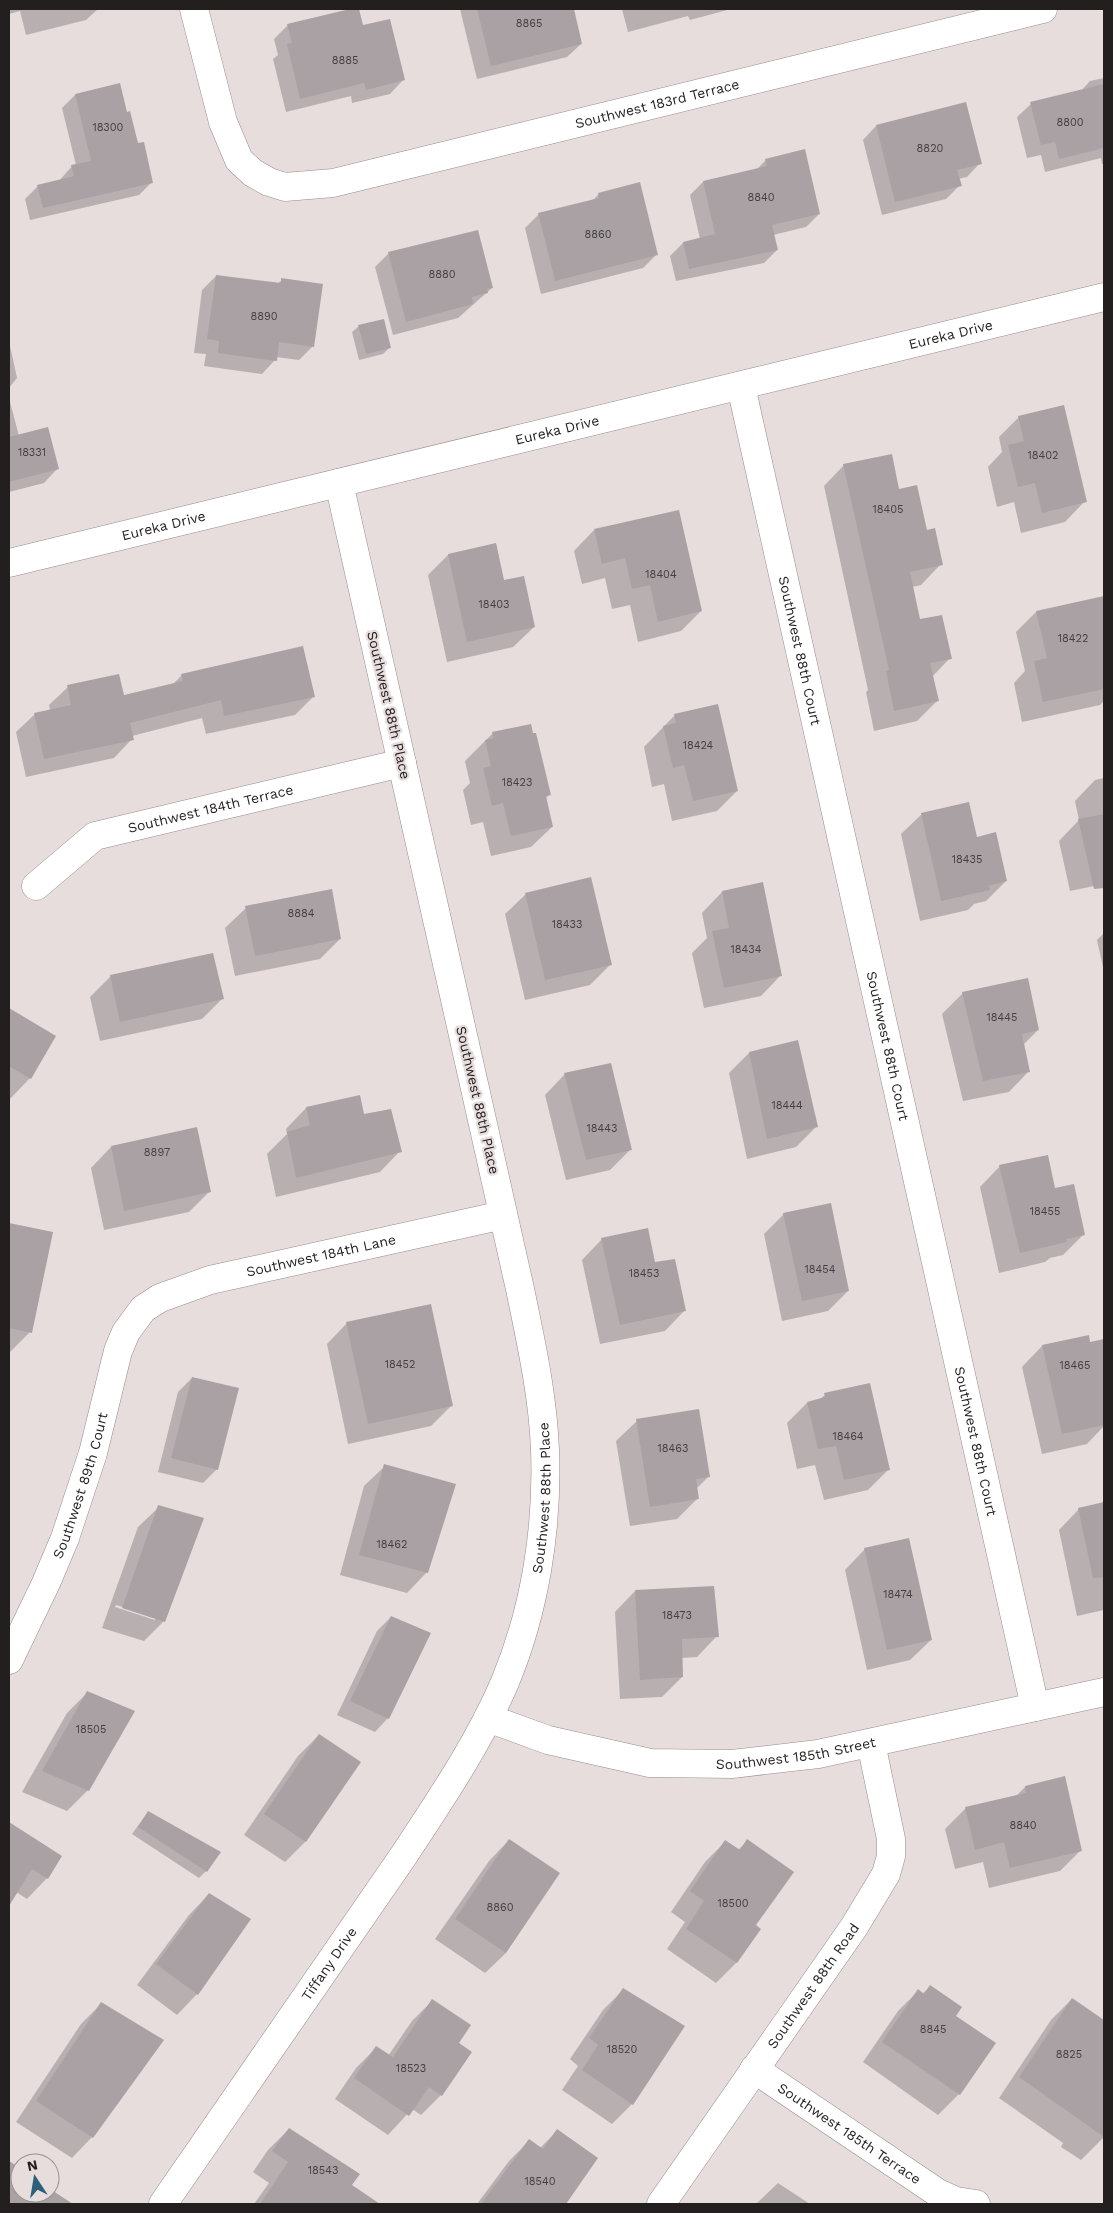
<svg xmlns="http://www.w3.org/2000/svg" width="1113" height="2213" font-family="'Work Sans',sans-serif">
  <style>
    .shadow { fill: #0003; fill-rule: evenodd }
    .building { fill: #a9a1a4 }
    .lines { fill: none; stroke-linecap: round; stroke-linejoin: round }
    .minor-casing { stroke: #968d8d; stroke-width: 29 }
    .secondary-casing { stroke: #968d8d; stroke-width: 29 }
    .minor { stroke: #fff; stroke-width: 28 }
    .secondary { stroke: #fff; stroke-width: 28 }
    .labels { text-anchor: middle; dominant-baseline: central; stroke-width: 4.5; stroke-linejoin: round; paint-order: stroke }
    .number-label { font-size: 11px; fill: #444040 }
    .street-label { font-size: 14px; fill: #231f1f; stroke: #e6dddc }
  </style>
  <rect width="100%" height="100%" fill="#e6dddc"/>
  <g class="shadow">
    <path d="M 9,9 L 98,9 L 86,20 L 26,35 L 20,11 L 9,14 Z"/>
    <path d="M 358,9 L 362,26 L 403,80 L 390,94 L 352,103 L 351,96 L 286,112 L 273,59 L 278,55 L 274,39 L 288,25 Z"/>
    <path d="M 460,9 L 572,9 L 581,44 L 567,57 L 477,79 Z"/>
    <path d="M 622,9 L 731,9 L 690,20 L 688,16 L 628,32 Z"/>
    <path d="M 1104,78 L 1104,164 L 1102,164 L 1101,158 L 1045,172 L 1041,155 L 1027,158 L 1017,117 L 1031,104 L 1080,92 L 1090,81 Z"/>
    <path d="M 119,85 L 126,113 L 152,182 L 139,195 L 30,220 L 25,199 L 38,186 L 59,181 L 72,166 L 76,165 L 62,108 L 75,95 Z"/>
    <path d="M 876,126 L 980,163 L 967,177 L 958,179 L 960,185 L 946,199 L 882,215 L 863,140 Z"/>
    <path d="M 766,160 L 819,214 L 806,227 L 773,235 L 777,250 L 764,263 L 676,281 L 670,256 L 683,243 L 700,239 L 690,195 L 703,182 L 756,170 Z"/>
    <path d="M 599,194 L 657,254 L 643,268 L 541,294 L 525,228 L 539,214 L 591,202 Z"/>
    <path d="M 389,253 L 492,288 L 458,318 L 393,335 L 375,267 Z"/>
    <path d="M 216,276 L 277,284 L 282,280 L 313,346 L 299,360 L 276,357 L 275,360 L 262,374 L 204,366 L 206,354 L 194,353 L 202,290 Z"/>
    <path d="M 359,326 L 390,347 L 383,354 L 359,360 L 352,332 Z"/>
    <path d="M 9,341 L 17,378 L 9,388 Z"/>
    <path d="M 9,398 L 19,436 L 57,469 L 44,483 L 9,492 Z"/>
    <path d="M 1019,417 L 1085,501 L 1065,522 L 1021,533 L 1014,502 L 997,507 L 988,467 L 1002,452 L 999,437 Z"/>
    <path d="M 844,465 L 898,490 L 926,532 L 941,564 L 921,585 L 912,587 L 919,621 L 950,658 L 932,677 L 937,701 L 917,721 L 874,731 L 866,692 L 868,690 L 824,486 Z"/>
    <path d="M 594,530 L 701,611 L 681,631 L 638,642 L 630,605 L 612,609 L 605,578 L 582,584 L 574,551 Z"/>
    <path d="M 496,544 L 504,582 L 534,627 L 513,647 L 447,662 L 428,575 L 448,555 Z"/>
    <path d="M 1102,598 L 1104,608 L 1104,701 L 1100,705 L 1022,722 L 1014,683 L 1025,671 L 1016,632 L 1036,612 Z"/>
    <path d="M 182,675 L 313,697 L 295,715 L 206,734 L 202,718 L 132,736 L 132,739 L 114,758 L 26,777 L 16,732 L 35,714 L 50,710 L 49,705 L 68,687 L 123,696 L 172,685 Z"/>
    <path d="M 675,715 L 737,791 L 717,811 L 672,821 L 664,784 L 652,787 L 644,747 Z"/>
    <path d="M 493,733 L 549,795 L 545,799 L 552,827 L 531,847 L 491,856 L 483,822 L 471,825 L 463,790 L 470,783 L 465,761 Z"/>
    <path d="M 1104,778 L 1104,884 L 1070,891 L 1059,841 L 1079,820 L 1075,801 L 1095,780 Z"/>
    <path d="M 922,814 L 976,838 L 1006,881 L 986,901 L 974,904 L 968,910 L 920,921 L 901,834 Z"/>
    <path d="M 762,883 L 781,975 L 761,996 L 704,1008 L 692,953 L 707,938 L 702,913 L 722,892 Z"/>
    <path d="M 526,894 L 610,965 L 590,985 L 525,1000 L 505,914 Z"/>
    <path d="M 246,908 L 340,939 L 320,959 L 235,976 L 225,928 Z"/>
    <path d="M 1104,933 L 1104,972 L 1097,940 Z"/>
    <path d="M 111,976 L 222,999 L 202,1019 L 100,1041 L 90,997 Z"/>
    <path d="M 963,993 L 1038,1030 L 1023,1045 L 1029,1071 L 1009,1092 L 963,1101 L 942,1014 Z"/>
    <path d="M 9,1010 L 55,1036 L 30,1078 L 10,1099 Z"/>
    <path d="M 749,1053 L 817,1126 L 796,1147 L 747,1159 L 729,1073 Z"/>
    <path d="M 565,1074 L 630,1150 L 610,1170 L 566,1180 L 545,1095 Z"/>
    <path d="M 359,1097 L 363,1115 L 400,1151 L 380,1172 L 276,1197 L 267,1154 L 287,1134 L 286,1129 L 306,1108 Z"/>
    <path d="M 196,1129 L 210,1191 L 189,1212 L 104,1230 L 91,1168 L 111,1147 Z"/>
    <path d="M 1000,1166 L 1054,1190 L 1084,1234 L 1063,1255 L 1050,1258 L 1045,1262 L 999,1273 L 980,1187 Z"/>
    <path d="M 784,1214 L 848,1291 L 828,1311 L 782,1321 L 764,1234 Z"/>
    <path d="M 10,1224 L 30,1332 L 10,1352 L 9,1352 Z"/>
    <path d="M 602,1239 L 654,1264 L 685,1310 L 665,1331 L 600,1344 L 582,1260 Z"/>
    <path d="M 347,1323 L 451,1406 L 431,1426 L 348,1444 L 327,1344 Z"/>
    <path d="M 1088,1336 L 1089,1344 L 1104,1340 L 1104,1392 L 1101,1396 L 1104,1410 L 1104,1426 L 1087,1444 L 1042,1454 L 1022,1367 L 1042,1346 Z"/>
    <path d="M 192,1378 L 217,1469 L 203,1483 L 158,1472 L 178,1392 Z"/>
    <path d="M 825,1395 L 889,1469 L 868,1490 L 824,1500 L 815,1465 L 797,1469 L 787,1423 L 807,1403 L 819,1400 Z"/>
    <path d="M 637,1421 L 708,1477 L 696,1489 L 697,1499 L 677,1519 L 630,1526 L 616,1441 Z"/>
    <path d="M 385,1466 L 427,1572 L 407,1593 L 340,1575 L 364,1486 Z"/>
    <path d="M 1104,1503 L 1104,1610 L 1077,1616 L 1059,1530 L 1079,1509 Z"/>
    <path d="M 159,1507 L 164,1621 L 144,1641 L 102,1628 L 138,1527 ZM 116,1605 L 155,1617 L 155,1620 L 115,1607 Z"/>
    <path d="M 865,1549 L 931,1640 L 910,1660 L 867,1670 L 845,1570 Z"/>
    <path d="M 635,1591 L 717,1636 L 697,1657 L 681,1658 L 682,1677 L 662,1697 L 620,1699 L 615,1612 Z"/>
    <path d="M 391,1617 L 388,1718 L 375,1732 L 337,1715 L 377,1631 Z"/>
    <path d="M 88,1692 L 88,1790 L 67,1811 L 22,1792 L 67,1713 Z"/>
    <path d="M 319,1735 L 359,1763 L 305,1842 L 285,1862 L 244,1835 L 298,1756 Z"/>
    <path d="M 1025,1787 L 1081,1850 L 1060,1871 L 989,1888 L 983,1862 L 955,1869 L 945,1829 L 966,1808 L 1016,1796 Z"/>
    <path d="M 148,1812 L 206,1871 L 199,1878 L 132,1834 Z"/>
    <path d="M 12,1826 L 47,1878 L 27,1899 L 16,1892 L 9,1904 L 9,1829 Z"/>
    <path d="M 509,1840 L 506,1953 L 485,1973 L 435,1939 L 489,1861 Z"/>
    <path d="M 747,1841 L 755,1926 L 759,1929 L 736,1963 L 716,1983 L 667,1949 L 685,1922 L 671,1912 L 705,1862 L 725,1842 L 738,1850 Z"/>
    <path d="M 209,1894 L 249,1919 L 197,1994 L 177,2015 L 137,1985 L 189,1915 Z"/>
    <path d="M 931,1986 L 955,2016 L 994,2043 L 959,2094 L 938,2115 L 863,2062 L 898,2011 L 918,1991 L 922,1994 Z"/>
    <path d="M 624,1989 L 632,2104 L 612,2124 L 562,2090 L 578,2066 L 570,2059 L 603,2010 Z"/>
    <path d="M 1072,1999 L 1104,2023 L 1104,2137 L 1081,2160 L 1061,2147 L 1063,2143 L 999,2098 L 1051,2020 Z"/>
    <path d="M 432,2001 L 457,2043 L 441,2095 L 421,2115 L 412,2109 L 388,2135 L 335,2099 L 356,2068 L 376,2048 L 388,2056 L 412,2021 Z"/>
    <path d="M 102,2003 L 92,2137 L 72,2158 L 16,2122 L 81,2024 Z"/>
    <path d="M 289,2129 L 350,2186 L 363,2194 L 356,2204 L 254,2204 L 269,2183 L 253,2172 L 268,2150 Z"/>
    <path d="M 557,2131 L 596,2158 L 565,2204 L 477,2204 L 509,2161 L 529,2141 L 540,2148 Z"/>
    <path d="M 9,2170 L 12,2171 L 20,2170 L 20,2193 L 50,2193 L 50,2190 L 57,2195 L 49,2204 L 9,2204 Z"/>
    <path d="M 778,2183 L 810,2204 L 756,2204 Z"/>
  </g>
  <g class="building">
    <path d="M 350,9 L 359,9 L 363,25 L 390,19 L 405,80 L 366,90 L 364,83 L 300,99 L 287,44 L 292,43 L 287,24 Z"/>
    <path d="M 477,9 L 574,9 L 582,44 L 491,66 Z"/>
    <path d="M 120,83 L 127,112 L 130,111 L 138,143 L 144,142 L 153,183 L 43,208 L 37,185 L 74,176 L 71,165 L 91,161 L 75,94 Z"/>
    <path d="M 1104,84 L 1104,148 L 1059,159 L 1055,142 L 1041,145 L 1030,102 Z"/>
    <path d="M 966,102 L 982,164 L 957,170 L 962,186 L 895,202 L 876,125 Z"/>
    <path d="M 805,149 L 820,214 L 772,225 L 778,250 L 689,269 L 683,242 L 715,234 L 703,181 L 767,166 L 765,159 Z"/>
    <path d="M 640,182 L 658,255 L 555,281 L 538,213 L 599,198 L 598,193 Z"/>
    <path d="M 478,230 L 493,288 L 487,289 L 488,293 L 472,297 L 473,304 L 406,322 L 388,252 Z"/>
    <path d="M 216,275 L 281,283 L 281,278 L 323,284 L 314,347 L 279,342 L 277,361 L 218,353 L 219,341 L 207,339 Z"/>
    <path d="M 384,319 L 391,348 L 366,354 L 358,325 Z"/>
    <path d="M 1064,405 L 1087,502 L 1042,513 L 1035,483 L 1018,487 L 1008,445 L 1024,441 L 1018,416 Z"/>
    <path d="M 48,427 L 59,469 L 9,482 L 9,437 Z"/>
    <path d="M 892,454 L 899,489 L 917,485 L 927,530 L 935,528 L 943,565 L 910,572 L 920,619 L 942,615 L 952,659 L 930,663 L 939,701 L 894,711 L 886,671 L 889,670 L 843,464 Z"/>
    <path d="M 679,510 L 702,611 L 658,622 L 650,585 L 632,589 L 625,558 L 602,564 L 594,529 Z"/>
    <path d="M 496,543 L 504,580 L 524,576 L 535,627 L 467,642 L 448,554 Z"/>
    <path d="M 1104,596 L 1104,689 L 1043,702 L 1034,661 L 1047,658 L 1036,611 Z"/>
    <path d="M 303,646 L 315,697 L 224,716 L 221,700 L 130,723 L 134,740 L 44,759 L 34,713 L 71,705 L 67,685 L 119,674 L 124,695 L 183,681 L 181,674 Z"/>
    <path d="M 718,704 L 738,791 L 693,801 L 684,765 L 673,768 L 663,726 L 676,723 L 674,714 Z"/>
    <path d="M 531,724 L 533,733 L 536,733 L 551,795 L 546,796 L 553,827 L 511,836 L 503,803 L 492,806 L 483,768 L 491,766 L 485,740 L 494,738 L 492,732 Z"/>
    <path d="M 969,802 L 977,837 L 996,832 L 1007,881 L 989,886 L 990,890 L 941,901 L 921,813 Z"/>
    <path d="M 1104,814 L 1104,888 L 1094,889 L 1078,819 Z"/>
    <path d="M 591,877 L 612,965 L 545,980 L 525,893 Z"/>
    <path d="M 763,882 L 782,976 L 724,988 L 712,931 L 729,928 L 722,891 Z"/>
    <path d="M 332,889 L 341,939 L 255,956 L 245,906 Z"/>
    <path d="M 213,953 L 224,999 L 120,1022 L 110,975 Z"/>
    <path d="M 1028,978 L 1039,1030 L 1022,1034 L 1030,1072 L 983,1081 L 962,992 Z"/>
    <path d="M 9,1008 L 56,1036 L 31,1079 L 9,1066 Z"/>
    <path d="M 798,1040 L 818,1127 L 767,1139 L 749,1052 Z"/>
    <path d="M 611,1063 L 632,1150 L 586,1160 L 564,1073 Z"/>
    <path d="M 360,1095 L 364,1114 L 391,1109 L 402,1152 L 296,1178 L 287,1132 L 310,1125 L 306,1107 Z"/>
    <path d="M 197,1127 L 211,1192 L 124,1211 L 111,1146 Z"/>
    <path d="M 1048,1155 L 1055,1188 L 1074,1184 L 1085,1235 L 1066,1239 L 1067,1242 L 1020,1253 L 999,1165 Z"/>
    <path d="M 831,1203 L 849,1291 L 802,1301 L 783,1213 Z"/>
    <path d="M 9,1223 L 53,1232 L 32,1333 L 9,1328 Z"/>
    <path d="M 648,1228 L 655,1262 L 675,1259 L 686,1311 L 620,1325 L 601,1238 Z"/>
    <path d="M 431,1304 L 453,1406 L 368,1424 L 346,1322 Z"/>
    <path d="M 1089,1335 L 1090,1342 L 1104,1339 L 1104,1425 L 1062,1434 L 1042,1345 Z"/>
    <path d="M 192,1377 L 239,1388 L 218,1470 L 171,1458 Z"/>
    <path d="M 870,1383 L 890,1470 L 844,1480 L 836,1446 L 818,1449 L 807,1402 L 825,1397 L 824,1393 Z"/>
    <path d="M 699,1409 L 710,1477 L 696,1479 L 699,1499 L 650,1507 L 636,1419 Z"/>
    <path d="M 384,1464 L 456,1484 L 428,1573 L 359,1555 Z"/>
    <path d="M 1104,1502 L 1104,1577 L 1093,1578 L 1078,1508 Z"/>
    <path d="M 158,1505 L 204,1518 L 165,1622 L 122,1608 Z"/>
    <path d="M 909,1538 L 932,1640 L 887,1650 L 864,1548 Z"/>
    <path d="M 714,1586 L 719,1637 L 682,1639 L 683,1677 L 640,1680 L 635,1590 Z"/>
    <path d="M 391,1616 L 431,1633 L 389,1719 L 350,1701 Z"/>
    <path d="M 87,1691 L 135,1711 L 89,1791 L 42,1771 Z"/>
    <path d="M 319,1734 L 361,1762 L 306,1842 L 264,1814 Z"/>
    <path d="M 1065,1776 L 1082,1851 L 1010,1868 L 1004,1842 L 975,1850 L 965,1807 L 1026,1793 L 1025,1786 Z"/>
    <path d="M 148,1811 L 221,1852 L 207,1872 L 138,1827 Z"/>
    <path d="M 9,1822 L 62,1856 L 48,1879 L 32,1869 L 9,1906 Z"/>
    <path d="M 509,1839 L 560,1873 L 506,1953 L 455,1919 Z"/>
    <path d="M 747,1839 L 794,1872 L 756,1925 L 761,1929 L 737,1963 L 686,1929 L 704,1901 L 690,1891 L 725,1840 L 740,1850 Z"/>
    <path d="M 209,1893 L 251,1919 L 198,1995 L 156,1964 Z"/>
    <path d="M 930,1985 L 962,2007 L 956,2016 L 996,2043 L 960,2095 L 882,2042 L 918,1989 L 924,1994 Z"/>
    <path d="M 623,1988 L 685,2026 L 633,2105 L 582,2070 L 598,2045 L 589,2038 Z"/>
    <path d="M 1072,1998 L 1104,2020 L 1104,2137 L 1019,2077 Z"/>
    <path d="M 432,1999 L 471,2025 L 459,2043 L 472,2052 L 442,2096 L 429,2087 L 409,2116 L 354,2078 L 376,2046 L 393,2057 Z"/>
    <path d="M 101,2002 L 164,2040 L 93,2138 L 36,2101 Z"/>
    <path d="M 289,2128 L 360,2174 L 352,2185 L 380,2204 L 260,2204 L 288,2162 L 272,2151 Z"/>
    <path d="M 557,2129 L 598,2158 L 566,2204 L 481,2204 L 529,2139 L 543,2149 Z"/>
    <path d="M 9,2161 L 20,2168 L 20,2193 L 50,2193 L 50,2189 L 73,2204 L 9,2204 Z"/>
  </g>
  <g class="lines">
    <g class="minor-casing">
      <g id="minor">
        <path id="s1" d="M 194,9 L 223,122 L 239,160 L 253,173 L 269,182 L 285,187 L 333,183 L 1043,9"/>
        <path id="s2" d="M 741,386 L 1035,1707"/>
        <path id="s3" d="M 36,886 L 95,836 L 402,763"/>
        <path id="s4" d="M 9,1660 L 46,1583 L 65,1538 L 93,1453 L 118,1351 L 126,1332 L 143,1309 L 160,1298 L 210,1280 L 503,1215"/>
        <path id="s5" d="M 488,1718 L 548,1740 L 650,1763 L 732,1764 L 818,1754 L 1104,1692"/>
        <path id="s6" d="M 754,2069 L 938,2193 L 956,2201 L 976,2204"/>
        <path id="s7" d="M 163,2204 L 404,1855 C 440,1800 479,1743 505,1682 C 535,1610 548,1528 545,1450 C 543,1396 531,1342 520,1289 L 339,483"/>
        <path id="s8" d="M 661,2204 L 854,1927 L 886,1874 L 891,1856 L 891,1839 L 871,1743"/>
      </g>
    </g>
    <g class="secondary-casing">
      <g id="secondary">
        <path id="s9" d="M 9,563 L 1104,297"/>
      </g>
    </g>
    <use href="#minor" class="minor"/>
    <use href="#secondary" class="secondary"/>
  </g>
  <g class="labels">
    <g class="number-label">
      <text x="529" y="23">8865</text>
      <text x="345" y="60">8885</text>
      <text x="1070" y="122">8800</text>
      <text x="108" y="127">18300</text>
      <text x="930" y="148">8820</text>
      <text x="761" y="197">8840</text>
      <text x="598" y="234">8860</text>
      <text x="442" y="274">8880</text>
      <text x="264" y="316">8890</text>
      <text x="32" y="452">18331</text>
      <text x="1043" y="455">18402</text>
      <text x="888" y="509">18405</text>
      <text x="661" y="574">18404</text>
      <text x="494" y="604">18403</text>
      <text x="1073" y="638">18422</text>
      <text x="698" y="745">18424</text>
      <text x="517" y="782">18423</text>
      <text x="967" y="859">18435</text>
      <text x="301" y="913">8884</text>
      <text x="567" y="924">18433</text>
      <text x="746" y="949">18434</text>
      <text x="1002" y="1017">18445</text>
      <text x="787" y="1105">18444</text>
      <text x="602" y="1128">18443</text>
      <text x="157" y="1152">8897</text>
      <text x="1045" y="1211">18455</text>
      <text x="820" y="1269">18454</text>
      <text x="644" y="1273">18453</text>
      <text x="400" y="1364">18452</text>
      <text x="1075" y="1365">18465</text>
      <text x="848" y="1436">18464</text>
      <text x="673" y="1448">18463</text>
      <text x="392" y="1544">18462</text>
      <text x="898" y="1594">18474</text>
      <text x="677" y="1615">18473</text>
      <text x="91" y="1729">18505</text>
      <text x="1023" y="1825">8840</text>
      <text x="733" y="1903">18500</text>
      <text x="500" y="1907">8860</text>
      <text x="933" y="2029">8845</text>
      <text x="622" y="2049">18520</text>
      <text x="1069" y="2054">8825</text>
      <text x="411" y="2068">18523</text>
      <text x="323" y="2170">18543</text>
      <text x="540" y="2181">18540</text>
    </g>
    <g class="street-label">
      <text stroke="none"><textPath href="#s1" startOffset="594">Southwest 183rd Terrace</textPath></text>
      <text stroke="none"><textPath href="#s9" startOffset="969">Eureka Drive</textPath></text>
      <text stroke="none"><textPath href="#s9" startOffset="564">Eureka Drive</textPath></text>
      <text stroke="none"><textPath href="#s9" startOffset="159">Eureka Drive</textPath></text>
      <text stroke="none"><textPath href="#s2" startOffset="271">Southwest 88th Court</textPath></text>
      <text transform="translate(389 705) rotate(77)">Southwest 88th Place</text>
      <text stroke="none"><textPath href="#s3" startOffset="196">Southwest 184th Terrace</textPath></text>
      <text stroke="none"><textPath href="#s2" startOffset="676">Southwest 88th Court</textPath></text>
      <text transform="translate(478 1100) rotate(77)">Southwest 88th Place</text>
      <text stroke="none"><textPath href="#s4" startOffset="565">Southwest 184th Lane</textPath></text>
      <text stroke="none"><textPath href="#s2" startOffset="1081">Southwest 88th Court</textPath></text>
      <text stroke="none"><textPath href="#s4" startOffset="189">Southwest 89th Court</textPath></text>
      <text stroke="none"><textPath href="#s7" startOffset="814">Southwest 88th Place</textPath></text>
      <text stroke="none"><textPath href="#s5" startOffset="315">Southwest 185th Street</textPath></text>
      <text stroke="none"><textPath href="#s7" startOffset="292">Tiffany Drive</textPath></text>
      <text stroke="none"><textPath href="#s8" startOffset="266">Southwest 88th Road</textPath></text>
      <text stroke="none"><textPath href="#s6" startOffset="115">Southwest 185th Terrace</textPath></text>
    </g>
  </g>
  <rect width="1113" height="2213" fill="none" stroke="#231f1f" stroke-width="20"/>
  <g transform="translate(35 2178) rotate(348)"><circle r="24" fill="#e6dddc" stroke="#989190"/>
  <path d="M0-4L9 19L0 12L-9 19Z" fill="#2b5f7b"/>
  <text y="-8" font-size="14" font-weight="bold" text-anchor="middle" fill="#231f1f">N</text>
  </g>
</svg>
